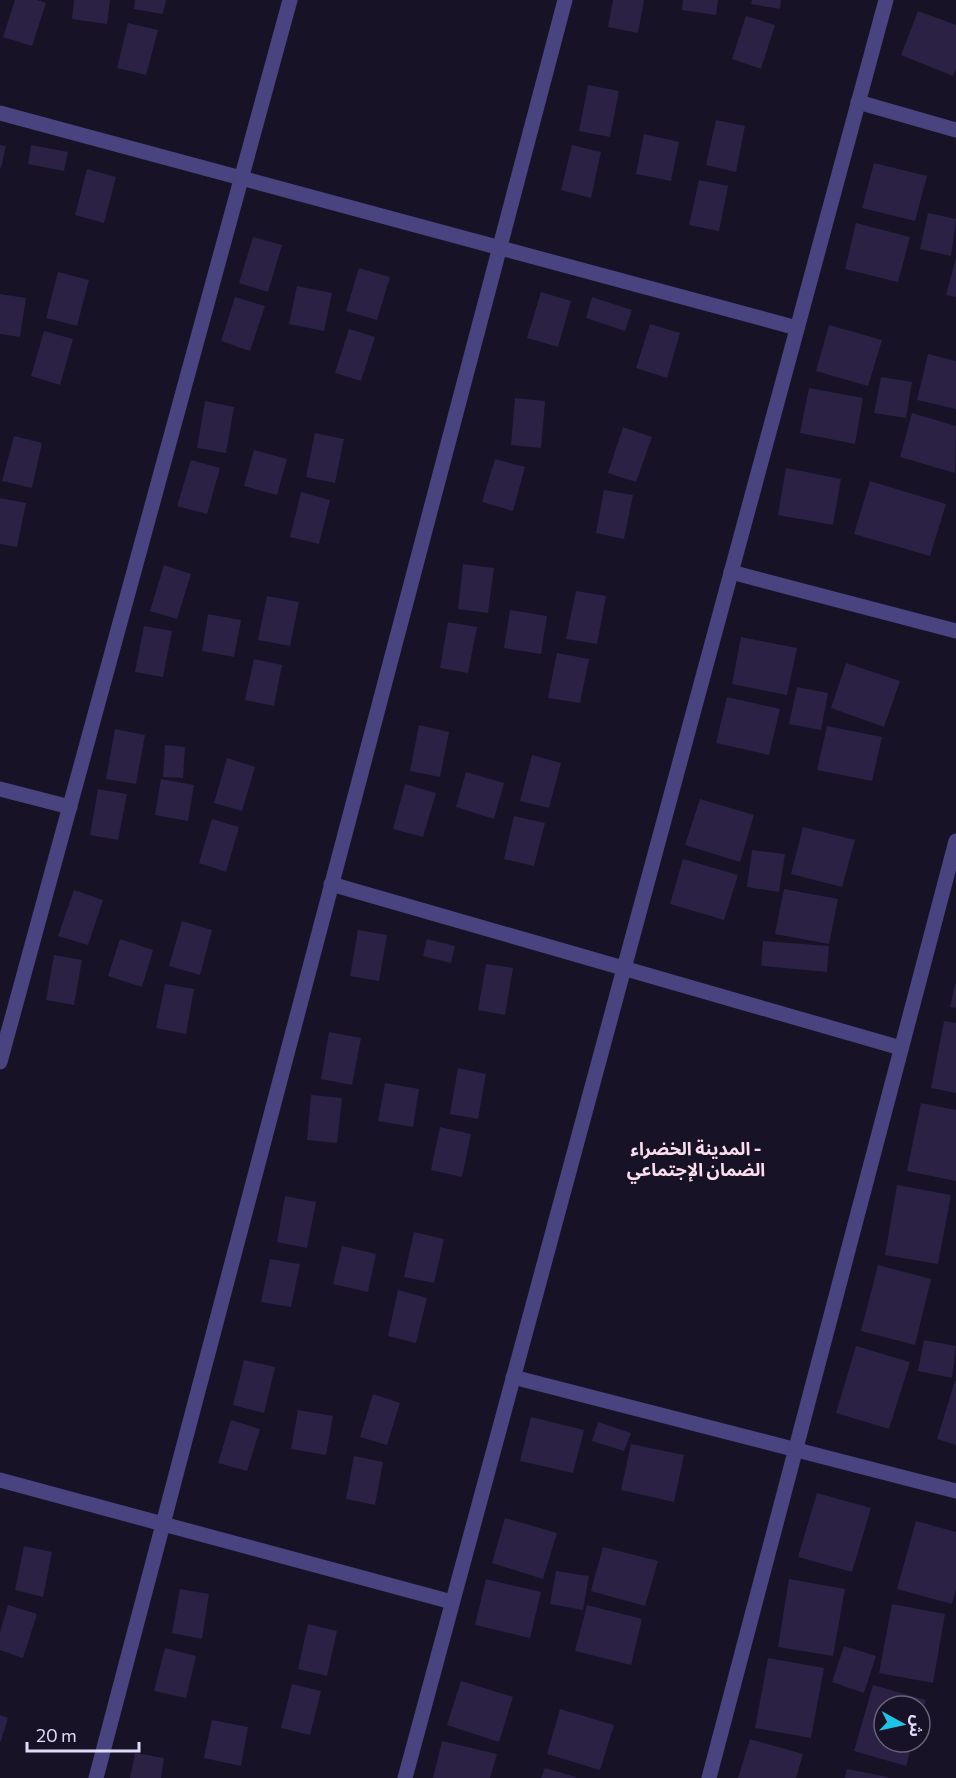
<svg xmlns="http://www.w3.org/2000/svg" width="956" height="1778" font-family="Commissioner,'Noto Sans Arabic',sans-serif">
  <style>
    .building { fill: #2a2145 }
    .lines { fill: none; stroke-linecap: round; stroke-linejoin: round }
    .street { stroke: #49437f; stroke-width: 15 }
    .labels { text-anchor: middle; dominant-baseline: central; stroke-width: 4.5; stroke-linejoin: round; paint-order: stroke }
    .neighbourhood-label { font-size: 18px; font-weight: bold; fill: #fbddee; stroke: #171226 }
  </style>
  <rect width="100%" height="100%" fill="#171226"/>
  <g class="building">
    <path d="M 15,0 L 37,0 L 46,3 L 32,46 L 3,37 Z"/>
    <path d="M 74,0 L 110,0 L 107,24 L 72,19 Z"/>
    <path d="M 135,0 L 166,0 L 163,14 L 134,9 Z"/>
    <path d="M 613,0 L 644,0 L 638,33 L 608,27 Z"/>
    <path d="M 683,0 L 718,0 L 716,15 L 682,10 Z"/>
    <path d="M 752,0 L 781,0 L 780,9 L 751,4 Z"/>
    <path d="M 918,11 L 956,25 L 956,69 L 953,76 L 901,55 Z"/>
    <path d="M 746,16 L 775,25 L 761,69 L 732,59 Z"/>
    <path d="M 128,23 L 158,30 L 146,75 L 117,68 Z"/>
    <path d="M 588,85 L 619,91 L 610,137 L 579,131 Z"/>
    <path d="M 716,120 L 745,126 L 736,172 L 706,165 Z"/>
    <path d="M 644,134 L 679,142 L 671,181 L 636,174 Z"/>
    <path d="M 0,145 L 6,146 L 1,168 L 0,167 Z"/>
    <path d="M 31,145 L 68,152 L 64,171 L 28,164 Z"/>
    <path d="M 572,145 L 601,152 L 591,198 L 561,190 Z"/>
    <path d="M 874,163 L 927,176 L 915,221 L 862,208 Z"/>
    <path d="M 87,169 L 116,177 L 104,223 L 75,215 Z"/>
    <path d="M 699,180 L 728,186 L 719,231 L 689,225 Z"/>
    <path d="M 928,213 L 956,219 L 951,256 L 920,249 Z"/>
    <path d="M 856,223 L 910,237 L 898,282 L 845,269 Z"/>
    <path d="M 253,237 L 282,245 L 268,292 L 239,283 Z"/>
    <path d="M 956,258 L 956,297 L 946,295 Z"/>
    <path d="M 359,268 L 390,277 L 377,320 L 346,311 Z"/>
    <path d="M 58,272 L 89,280 L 77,326 L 46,318 Z"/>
    <path d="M 297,286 L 332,293 L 324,331 L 289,324 Z"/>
    <path d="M 541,292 L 571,301 L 558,347 L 527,338 Z"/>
    <path d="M 0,294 L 26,298 L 20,337 L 0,334 Z"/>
    <path d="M 235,297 L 265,306 L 250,351 L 221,341 Z"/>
    <path d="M 592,297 L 632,310 L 625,331 L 586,318 Z"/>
    <path d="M 650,324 L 680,333 L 667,378 L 636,368 Z"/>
    <path d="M 829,325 L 882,340 L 868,386 L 816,371 Z"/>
    <path d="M 349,329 L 375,337 L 361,381 L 335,373 Z"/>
    <path d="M 44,331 L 73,339 L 60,385 L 31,376 Z"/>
    <path d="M 928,354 L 956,361 L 956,409 L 917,400 Z"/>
    <path d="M 881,377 L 912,382 L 906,418 L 874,413 Z"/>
    <path d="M 809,388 L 863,398 L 855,444 L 800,433 Z"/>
    <path d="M 515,398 L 545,401 L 541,448 L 511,445 Z"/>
    <path d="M 205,401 L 234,407 L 226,453 L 197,448 Z"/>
    <path d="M 912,413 L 956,426 L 955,473 L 900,457 Z"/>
    <path d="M 623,427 L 652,437 L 636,482 L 608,473 Z"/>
    <path d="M 315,433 L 344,439 L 335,483 L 306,477 Z"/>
    <path d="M 14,436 L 42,443 L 32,488 L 2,481 Z"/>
    <path d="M 254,450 L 287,459 L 277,495 L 244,486 Z"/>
    <path d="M 495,459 L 525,467 L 513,511 L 482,502 Z"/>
    <path d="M 191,460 L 220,468 L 207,514 L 177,506 Z"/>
    <path d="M 786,468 L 841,479 L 833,525 L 778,515 Z"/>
    <path d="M 870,481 L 946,504 L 930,556 L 854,534 Z"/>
    <path d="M 604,490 L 633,495 L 624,539 L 596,533 Z"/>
    <path d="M 301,492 L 330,500 L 319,544 L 290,537 Z"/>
    <path d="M 0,498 L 26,503 L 17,547 L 0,544 Z"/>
    <path d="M 463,564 L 494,568 L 488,613 L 458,609 Z"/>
    <path d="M 164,565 L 191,574 L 177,619 L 150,611 Z"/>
    <path d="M 576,591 L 606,596 L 597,644 L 566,639 Z"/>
    <path d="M 267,596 L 299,602 L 290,646 L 258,640 Z"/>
    <path d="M 510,610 L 547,616 L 541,654 L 504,648 Z"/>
    <path d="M 208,614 L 241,620 L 234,657 L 202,651 Z"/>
    <path d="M 448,622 L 477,627 L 468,673 L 440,668 Z"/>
    <path d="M 144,626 L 172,631 L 163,677 L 135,672 Z"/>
    <path d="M 741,637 L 797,648 L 787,695 L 732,684 Z"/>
    <path d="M 557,653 L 589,659 L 580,703 L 548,698 Z"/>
    <path d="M 254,659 L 282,665 L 274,706 L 245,700 Z"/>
    <path d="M 846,663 L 900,681 L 884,727 L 831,708 Z"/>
    <path d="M 797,687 L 828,693 L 821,730 L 789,724 Z"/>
    <path d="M 727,697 L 780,709 L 769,755 L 716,743 Z"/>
    <path d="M 419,725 L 449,732 L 440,777 L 410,771 Z"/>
    <path d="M 827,726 L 882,737 L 872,781 L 817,770 Z"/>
    <path d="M 115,729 L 145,735 L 136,784 L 106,779 Z"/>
    <path d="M 165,745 L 185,747 L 183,778 L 163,777 Z"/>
    <path d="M 532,755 L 561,763 L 549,808 L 520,801 Z"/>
    <path d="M 227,758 L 255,767 L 242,811 L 214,803 Z"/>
    <path d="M 466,772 L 504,783 L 494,819 L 456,807 Z"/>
    <path d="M 161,779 L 194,785 L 188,821 L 155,815 Z"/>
    <path d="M 405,784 L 436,793 L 423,837 L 393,829 Z"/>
    <path d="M 98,789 L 127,794 L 118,840 L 90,835 Z"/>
    <path d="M 700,799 L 754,815 L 740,862 L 685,845 Z"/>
    <path d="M 514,816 L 545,823 L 534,866 L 504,859 Z"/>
    <path d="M 212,819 L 239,827 L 226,872 L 199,863 Z"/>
    <path d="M 803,827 L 855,840 L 842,887 L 791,874 Z"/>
    <path d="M 752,850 L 785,854 L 779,892 L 747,887 Z"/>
    <path d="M 683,859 L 738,875 L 724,920 L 670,904 Z"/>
    <path d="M 784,889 L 838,899 L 829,944 L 775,934 Z"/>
    <path d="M 74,890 L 103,900 L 88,945 L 58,936 Z"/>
    <path d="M 182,921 L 212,930 L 200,975 L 169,966 Z"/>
    <path d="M 358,930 L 387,935 L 379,981 L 350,976 Z"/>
    <path d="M 120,939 L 153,950 L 142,987 L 108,976 Z"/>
    <path d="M 427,939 L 455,946 L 451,963 L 423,956 Z"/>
    <path d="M 763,941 L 829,946 L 827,972 L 761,966 Z"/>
    <path d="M 54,955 L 82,960 L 74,1005 L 46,1000 Z"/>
    <path d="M 486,964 L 513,968 L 505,1015 L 478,1010 Z"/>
    <path d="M 165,984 L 194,989 L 186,1034 L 156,1028 Z"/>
    <path d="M 955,984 L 956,984 L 956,1008 L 950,1007 Z"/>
    <path d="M 944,1021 L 956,1023 L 956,1093 L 931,1088 Z"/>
    <path d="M 329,1032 L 361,1038 L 352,1085 L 321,1079 Z"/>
    <path d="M 458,1068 L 486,1074 L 478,1119 L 450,1114 Z"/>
    <path d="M 385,1083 L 419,1089 L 413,1127 L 378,1121 Z"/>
    <path d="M 311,1095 L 342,1098 L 337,1143 L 307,1140 Z"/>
    <path d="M 921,1103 L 956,1110 L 956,1181 L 907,1171 Z"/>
    <path d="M 440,1127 L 471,1134 L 462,1177 L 431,1170 Z"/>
    <path d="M 897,1185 L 951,1195 L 938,1264 L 885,1255 Z"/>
    <path d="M 285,1196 L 316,1202 L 307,1248 L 277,1242 Z"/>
    <path d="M 414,1232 L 444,1239 L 434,1283 L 404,1277 Z"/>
    <path d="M 342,1246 L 376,1254 L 368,1292 L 333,1284 Z"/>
    <path d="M 270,1259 L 300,1264 L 291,1307 L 261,1302 Z"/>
    <path d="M 878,1265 L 931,1279 L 915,1345 L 861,1331 Z"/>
    <path d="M 398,1290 L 427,1298 L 416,1343 L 388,1336 Z"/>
    <path d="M 924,1340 L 956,1346 L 952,1378 L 918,1371 Z"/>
    <path d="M 856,1346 L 910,1362 L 889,1429 L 836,1413 Z"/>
    <path d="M 244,1360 L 275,1367 L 264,1413 L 233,1405 Z"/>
    <path d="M 955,1381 L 956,1381 L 956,1445 L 937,1439 Z"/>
    <path d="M 373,1394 L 400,1403 L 387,1445 L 360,1437 Z"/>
    <path d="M 298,1410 L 333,1416 L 326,1455 L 291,1449 Z"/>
    <path d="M 531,1417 L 584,1430 L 573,1473 L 520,1461 Z"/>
    <path d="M 231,1420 L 260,1429 L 247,1471 L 218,1463 Z"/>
    <path d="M 598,1422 L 631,1433 L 624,1451 L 592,1441 Z"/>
    <path d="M 631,1444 L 684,1455 L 674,1502 L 621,1490 Z"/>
    <path d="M 354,1456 L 383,1462 L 375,1505 L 346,1499 Z"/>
    <path d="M 817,1493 L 871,1508 L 852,1572 L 798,1557 Z"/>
    <path d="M 505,1518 L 557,1533 L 543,1579 L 492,1563 Z"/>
    <path d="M 916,1521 L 956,1532 L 956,1589 L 952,1604 L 897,1589 Z"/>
    <path d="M 24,1546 L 52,1552 L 43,1597 L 15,1590 Z"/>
    <path d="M 603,1547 L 658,1561 L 645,1606 L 591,1591 Z"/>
    <path d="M 556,1571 L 589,1576 L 583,1610 L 550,1604 Z"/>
    <path d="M 486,1579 L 541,1592 L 530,1638 L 475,1625 Z"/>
    <path d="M 789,1579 L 845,1589 L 833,1656 L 778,1647 Z"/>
    <path d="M 180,1589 L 209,1594 L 202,1639 L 172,1633 Z"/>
    <path d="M 892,1604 L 945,1614 L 933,1683 L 879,1673 Z"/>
    <path d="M 8,1605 L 37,1614 L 23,1658 L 0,1650 L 0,1632 Z"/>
    <path d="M 587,1605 L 642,1619 L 631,1665 L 575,1651 Z"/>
    <path d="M 308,1624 L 337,1631 L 327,1676 L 298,1669 Z"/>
    <path d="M 844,1646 L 876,1656 L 864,1693 L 832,1682 Z"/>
    <path d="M 165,1648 L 196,1656 L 186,1698 L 154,1691 Z"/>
    <path d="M 768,1658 L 824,1668 L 811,1738 L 755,1728 Z"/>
    <path d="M 461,1681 L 513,1697 L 499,1742 L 447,1725 Z"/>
    <path d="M 292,1684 L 321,1691 L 310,1735 L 281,1728 Z"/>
    <path d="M 873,1685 L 926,1700 L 921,1717 L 920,1706 L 884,1706 L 884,1742 L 913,1742 L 906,1766 L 854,1751 Z"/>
    <path d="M 560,1709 L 614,1725 L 600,1770 L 547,1754 Z"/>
    <path d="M 0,1715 L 8,1718 L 1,1741 L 0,1741 Z"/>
    <path d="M 212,1720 L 248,1727 L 241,1766 L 204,1758 Z"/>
    <path d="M 750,1739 L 803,1754 L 796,1778 L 738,1778 Z"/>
    <path d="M 442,1741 L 497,1754 L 490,1778 L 433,1778 Z"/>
    <path d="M 135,1753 L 164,1758 L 161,1778 L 130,1778 Z"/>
    <path d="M 545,1768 L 576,1777 L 576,1778 L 541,1778 Z"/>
    <path d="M 847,1769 L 888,1777 L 888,1778 L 845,1778 Z"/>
  </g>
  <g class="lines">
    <g class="street">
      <path d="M 858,102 L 956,130"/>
      <path d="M 0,113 L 797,328"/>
      <path d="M 731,572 L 956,631"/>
      <path d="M 0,789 L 70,807"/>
      <path d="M 331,884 L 901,1048"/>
      <path d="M 0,1062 L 290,0"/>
      <path d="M 513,1377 L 956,1491"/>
      <path d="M 0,1480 L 452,1602"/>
      <path d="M 96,1778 L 565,0"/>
      <path d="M 405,1778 L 886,0"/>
      <path d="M 709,1778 L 956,841"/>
    </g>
  </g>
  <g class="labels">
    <g class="neighbourhood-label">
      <text x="696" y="1148">المدينة الخضراء -<tspan x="696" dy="21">الضمان الإجتماعي</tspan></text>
    </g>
  </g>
  <g transform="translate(902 1724) rotate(98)"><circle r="28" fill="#171226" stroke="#68627b" stroke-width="1.5"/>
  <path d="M0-4.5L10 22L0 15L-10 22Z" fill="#1ec4e5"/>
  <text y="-9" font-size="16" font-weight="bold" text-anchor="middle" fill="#e1dbfb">ش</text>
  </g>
  <path d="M27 1742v9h112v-9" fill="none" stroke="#e1dbfb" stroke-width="3"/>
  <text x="36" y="1742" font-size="18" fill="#e1dbfb" stroke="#171226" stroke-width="4.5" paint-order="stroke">20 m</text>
</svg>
